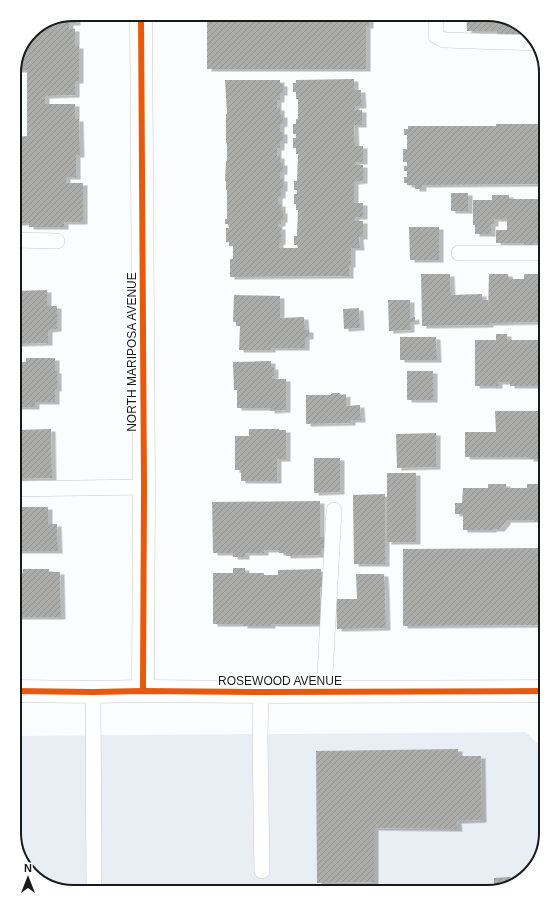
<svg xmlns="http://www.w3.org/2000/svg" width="560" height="906" font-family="Arial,sans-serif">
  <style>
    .built { fill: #e9eef4 }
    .building { fill: url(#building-hatch); filter: url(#shadow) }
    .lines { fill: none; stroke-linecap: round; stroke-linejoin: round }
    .lane-casing { stroke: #c7c9cc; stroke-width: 16 }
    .street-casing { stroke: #c7c9cc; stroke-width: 23 }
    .secondary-casing { stroke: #c7c9cc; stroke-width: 23 }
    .lane { stroke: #feffff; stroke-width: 15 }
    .street { stroke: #feffff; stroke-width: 22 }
    .secondary { stroke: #feffff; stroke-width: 22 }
    .cycleway-casing { stroke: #fff; stroke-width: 8 }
    .cycleway { stroke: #e8590c; stroke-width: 6 }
    .labels { text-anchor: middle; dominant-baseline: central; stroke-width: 4; stroke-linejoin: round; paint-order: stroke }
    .street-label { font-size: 12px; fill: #181b1e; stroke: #fff }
    .rim { fill: none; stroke: #181b1e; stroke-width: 2 }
  </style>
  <defs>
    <pattern id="building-hatch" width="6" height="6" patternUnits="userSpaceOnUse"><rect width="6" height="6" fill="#acacaa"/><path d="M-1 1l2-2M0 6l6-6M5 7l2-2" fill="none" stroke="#939392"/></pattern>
    <filter id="shadow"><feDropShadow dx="4.5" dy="2.5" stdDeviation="0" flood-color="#0004"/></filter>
  </defs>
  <rect width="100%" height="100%" fill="#fbfcfd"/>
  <path class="built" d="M 526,732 L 541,747 L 541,853 L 538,863 L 513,886 L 487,892 L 69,892 L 40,882 L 20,859 L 14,833 L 14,736 Z"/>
  <g class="building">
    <path d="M 73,14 L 76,14 L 76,23 L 69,23 L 69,29 L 75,29 L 75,46 L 79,46 L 79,81 L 75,81 L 75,95 L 45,96 L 45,104 L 75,104 L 75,119 L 79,119 L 80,155 L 76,155 L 76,177 L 66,177 L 66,183 L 83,183 L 83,222 L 64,222 L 64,227 L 29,227 L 29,223 L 14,223 L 14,137 L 27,136 L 27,70 L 14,70 L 14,69 L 31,31 Z"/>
    <path d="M 207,14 L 249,14 L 249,15 L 369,14 L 369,26 L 366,26 L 366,69 L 207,69 Z"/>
    <path d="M 466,14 L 491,14 L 520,24 L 528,33 L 523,34 L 523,30 L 521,30 L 521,34 L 497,34 L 497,31 L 467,31 Z"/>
    <path d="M 354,79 L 354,90 L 361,90 L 362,106 L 355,106 L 355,110 L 362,110 L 362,125 L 354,125 L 355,146 L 363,146 L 363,162 L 355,162 L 355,165 L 363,165 L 363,181 L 354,182 L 354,203 L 363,203 L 363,217 L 355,217 L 355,221 L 363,221 L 363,237 L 359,237 L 360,248 L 351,248 L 351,265 L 349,265 L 349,276 L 230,277 L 230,259 L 233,259 L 233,246 L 229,246 L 229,242 L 226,242 L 226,228 L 229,228 L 228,224 L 225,224 L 225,219 L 227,219 L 227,190 L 226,190 L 226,181 L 225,181 L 226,161 L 227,161 L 227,143 L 226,143 L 226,114 L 227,114 L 225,80 L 280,80 L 280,84 L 283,84 L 283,93 L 280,93 L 280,100 L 277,100 L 277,108 L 280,108 L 280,115 L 283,115 L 283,124 L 280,125 L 280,132 L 283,132 L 283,141 L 280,141 L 280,148 L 277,148 L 277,156 L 280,156 L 280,163 L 283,163 L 283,172 L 280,172 L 280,179 L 283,179 L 283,189 L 281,189 L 281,196 L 278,196 L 278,204 L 281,204 L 281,211 L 283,211 L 283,220 L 281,220 L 281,224 L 278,224 L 278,227 L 281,227 L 281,242 L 279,243 L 279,248 L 298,248 L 297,245 L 294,245 L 294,236 L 297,236 L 298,210 L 296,210 L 296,204 L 294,204 L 294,194 L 297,194 L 297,190 L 294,190 L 294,181 L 297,181 L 298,154 L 296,154 L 296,148 L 293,148 L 293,138 L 296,138 L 296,134 L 293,134 L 293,124 L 296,124 L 296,119 L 298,119 L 298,99 L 296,99 L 296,92 L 293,92 L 293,83 L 296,83 L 296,80 Z"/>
    <path d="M 496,124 L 546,124 L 546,184 L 422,185 L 422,189 L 415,189 L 415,185 L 407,185 L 407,183 L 404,183 L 404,177 L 407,177 L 407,171 L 404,171 L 404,166 L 407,166 L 407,162 L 403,162 L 403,149 L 407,149 L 407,135 L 404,135 L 404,129 L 408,129 L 408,126 L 496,126 Z"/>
    <rect x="451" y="193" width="17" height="18"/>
    <path d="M 492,195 L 509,195 L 509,199 L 546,199 L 546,243 L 534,243 L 533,248 L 524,248 L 524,243 L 496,243 L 496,230 L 507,230 L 507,219 L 494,219 L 494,224 L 491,224 L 491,234 L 475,234 L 475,225 L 473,225 L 473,200 L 492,200 Z"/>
    <path d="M 409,227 L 439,227 L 439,260 L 410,260 Z"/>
    <path d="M 421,274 L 450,274 L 451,295 L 482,294 L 482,300 L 488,300 L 488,310 L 489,274 L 508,274 L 509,279 L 524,279 L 524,274 L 546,274 L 546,322 L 489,323 L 489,325 L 422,326 Z"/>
    <path d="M 47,290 L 47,306 L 57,306 L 57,329 L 48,330 L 48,343 L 14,344 L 14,291 Z"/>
    <path d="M 234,295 L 280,296 L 280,318 L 304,317 L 305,330 L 309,330 L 309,337 L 305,337 L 305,348 L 271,348 L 271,350 L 239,350 L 240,326 L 236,326 L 236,322 L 233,322 Z"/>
    <path d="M 388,300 L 410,300 L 410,318 L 415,317 L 415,322 L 410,322 L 410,330 L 389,331 Z"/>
    <path d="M 359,308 L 360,328 L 344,329 L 343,309 Z"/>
    <path d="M 496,334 L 507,334 L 507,340 L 540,340 L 540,342 L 544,342 L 544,349 L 541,349 L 541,355 L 543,355 L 543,359 L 541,359 L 541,361 L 543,361 L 543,365 L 542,365 L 542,371 L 544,371 L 544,382 L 541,382 L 541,386 L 510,386 L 510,382 L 498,382 L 498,386 L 475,386 L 475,340 L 496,340 Z"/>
    <path d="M 400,337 L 436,337 L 437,360 L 400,360 Z"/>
    <path d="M 26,358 L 55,358 L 55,371 L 57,371 L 57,389 L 55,389 L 55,402 L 35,402 L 35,407 L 14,407 L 14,362 L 26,362 Z"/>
    <path d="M 271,361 L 271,367 L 274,367 L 274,376 L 272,376 L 272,379 L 286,379 L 286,410 L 270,411 L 270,408 L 237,408 L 237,390 L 234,390 L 233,362 Z"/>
    <rect x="407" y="371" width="26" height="29"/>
    <path d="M 333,393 L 339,393 L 342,395 L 346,394 L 346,406 L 360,405 L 361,420 L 351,420 L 351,423 L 306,424 L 306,395 L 330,395 Z"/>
    <path d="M 495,411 L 546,411 L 546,459 L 529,459 L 529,457 L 465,457 L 465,432 L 496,432 Z"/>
    <path d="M 51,429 L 52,478 L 14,479 L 14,430 Z"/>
    <path d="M 249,429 L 279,429 L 279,430 L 286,430 L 286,459 L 277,459 L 277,481 L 241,481 L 241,470 L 235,470 L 235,436 L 249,436 Z"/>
    <path d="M 436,433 L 436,467 L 397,468 L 396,434 Z"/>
    <path d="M 314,458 L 340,458 L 340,492 L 314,493 Z"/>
    <rect x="387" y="473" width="29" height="69"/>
    <path d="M 488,484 L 506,484 L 506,488 L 527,488 L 527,484 L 538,484 L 538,488 L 546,488 L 546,521 L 534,522 L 534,520 L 506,520 L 506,522 L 500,529 L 492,529 L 492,530 L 463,530 L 463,514 L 455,514 L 455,503 L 462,503 L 463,488 L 488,488 Z"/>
    <path d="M 385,494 L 385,564 L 354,564 L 353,495 Z"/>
    <path d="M 320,501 L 320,537 L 324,537 L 324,548 L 321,548 L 321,555 L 286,556 L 286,553 L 279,553 L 279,550 L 264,550 L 264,553 L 245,553 L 245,557 L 233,557 L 233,553 L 213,553 L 212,502 Z"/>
    <path d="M 14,507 L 48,507 L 48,524 L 57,524 L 58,551 L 14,551 Z"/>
    <path d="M 546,548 L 546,625 L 403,626 L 403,549 Z"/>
    <path d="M 233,568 L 245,568 L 245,573 L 264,573 L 264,575 L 278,575 L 278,570 L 321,569 L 321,576 L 323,576 L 323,587 L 320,587 L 321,624 L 271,624 L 271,626 L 243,626 L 243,624 L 213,624 L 213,573 L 233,573 Z"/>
    <path d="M 23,569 L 49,569 L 49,572 L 60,572 L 61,617 L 14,617 L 14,573 L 23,573 Z"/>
    <path d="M 356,574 L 384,574 L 385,590 L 386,628 L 337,629 L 336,599 L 357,599 Z"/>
    <path d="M 458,749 L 458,756 L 481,756 L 482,820 L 457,821 L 458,829 L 374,828 L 374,882 L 317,883 L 316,751 Z"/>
    <path d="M 511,877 L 511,883 L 514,883 L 513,886 L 506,888 L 494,888 L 494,878 Z"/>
  </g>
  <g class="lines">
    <g class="lane-casing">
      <g id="lane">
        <path d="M 436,14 L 436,36 L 444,40 L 537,43"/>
        <path d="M 14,240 L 57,241"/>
        <path d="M 459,253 L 546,253"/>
        <path d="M 14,489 L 144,487"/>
        <path d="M 93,692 L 94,892"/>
        <path d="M 261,692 L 260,738 L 262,871"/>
        <path d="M 324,692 L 334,510"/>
      </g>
    </g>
    <g class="street-casing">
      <path id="street" d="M 141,14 L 144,487 L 143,691"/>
    </g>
    <g class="secondary-casing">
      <path id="secondary" d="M 14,691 L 93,692 L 143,691 L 261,692 L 546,691"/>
    </g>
    <use href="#lane" class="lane"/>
    <use href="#street" class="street"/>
    <use href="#secondary" class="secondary"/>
    <g class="cycleway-casing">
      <g id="cycleway">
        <path d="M 141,14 L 144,487 L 143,691"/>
        <path d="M 14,691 L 93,692 L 143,691 L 261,692 L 546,691"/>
      </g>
    </g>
    <use href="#cycleway" class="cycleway"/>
  </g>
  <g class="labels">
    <g class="street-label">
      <text transform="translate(132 352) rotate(-90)">NORTH MARIPOSA AVENUE</text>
      <text x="280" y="681">ROSEWOOD AVENUE</text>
    </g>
  </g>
  <path d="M0 0H560V906H0ZM73 21H487A52 52 0 0 1 539 73V833A52 52 0 0 1 487 885H73A52 52 0 0 1 21 833V73A52 52 0 0 1 73 21Z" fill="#fff" fill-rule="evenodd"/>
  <path class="rim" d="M73 21H487A52 52 0 0 1 539 73V833A52 52 0 0 1 487 885H73A52 52 0 0 1 21 833V73A52 52 0 0 1 73 21Z"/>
  <g transform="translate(28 878)" stroke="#ffffff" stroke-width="3" paint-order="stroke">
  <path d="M0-3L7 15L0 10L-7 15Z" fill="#181b1e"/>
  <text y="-6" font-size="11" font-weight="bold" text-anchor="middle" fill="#181b1e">N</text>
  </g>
</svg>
